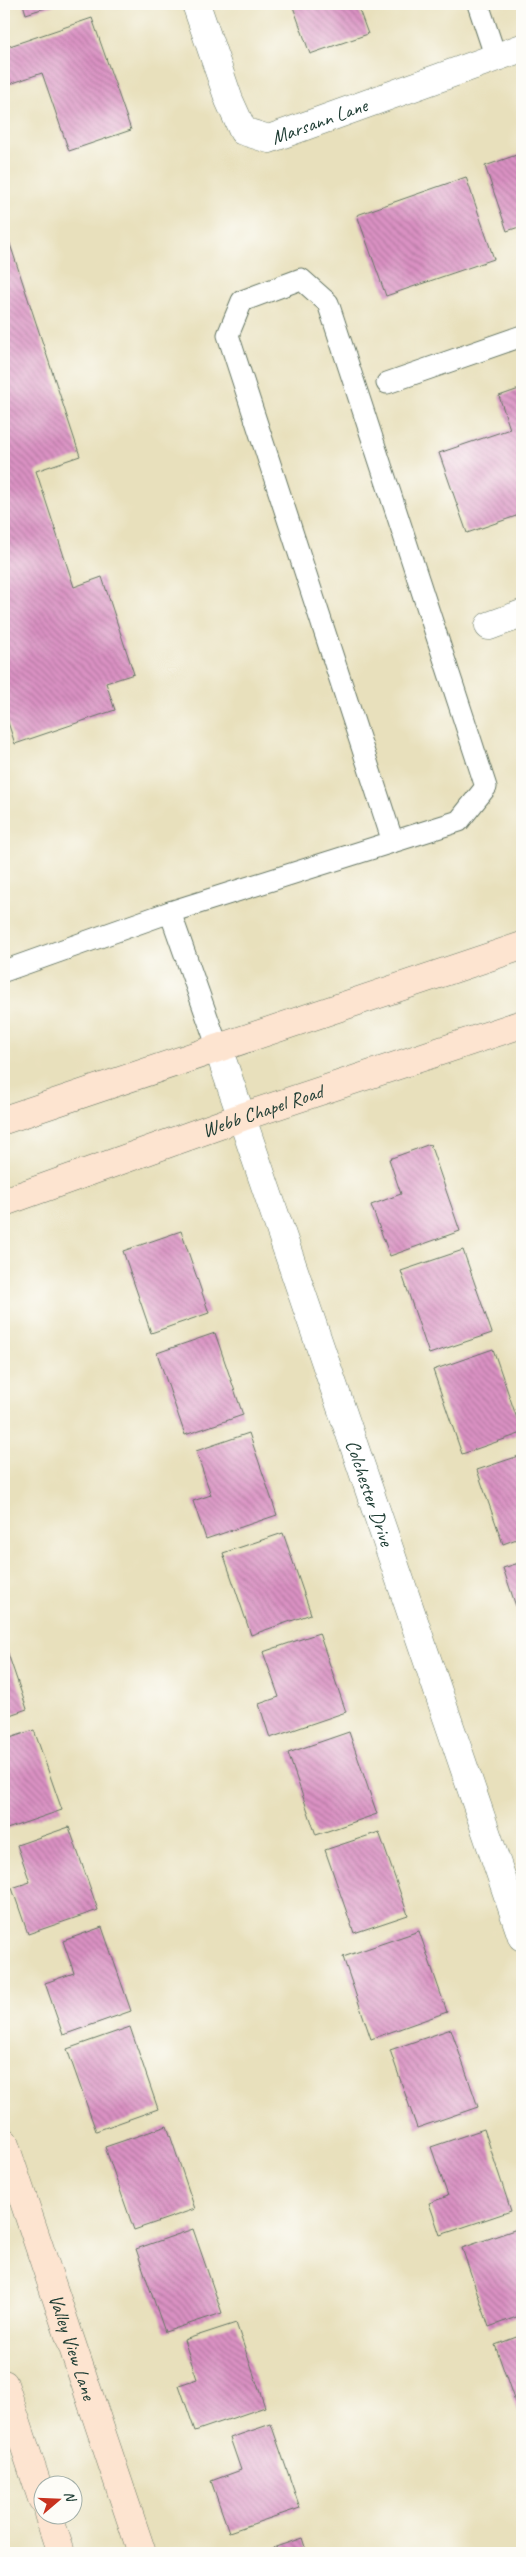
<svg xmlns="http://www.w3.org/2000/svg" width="526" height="2557" font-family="Caveat,sans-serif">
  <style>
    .building { fill: url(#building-back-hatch) }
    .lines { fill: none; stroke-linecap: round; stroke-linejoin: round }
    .service-casing { stroke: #657664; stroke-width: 23 }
    .minor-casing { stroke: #657664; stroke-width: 29 }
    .secondary-casing { stroke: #657664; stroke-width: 29 }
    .service { stroke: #fff; stroke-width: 21 }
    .minor { stroke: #fff; stroke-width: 28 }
    .secondary { stroke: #fde4d0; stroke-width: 28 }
    .labels { text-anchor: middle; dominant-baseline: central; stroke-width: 5; stroke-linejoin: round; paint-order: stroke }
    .street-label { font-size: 20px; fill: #1f3d34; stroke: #fdfcf7 }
  </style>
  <defs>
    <pattern id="building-back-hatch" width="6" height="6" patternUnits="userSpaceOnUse" patternTransform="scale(1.25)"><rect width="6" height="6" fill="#da91c3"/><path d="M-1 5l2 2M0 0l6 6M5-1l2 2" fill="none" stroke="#b0789f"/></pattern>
  </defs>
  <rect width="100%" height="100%" fill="#fdfcf7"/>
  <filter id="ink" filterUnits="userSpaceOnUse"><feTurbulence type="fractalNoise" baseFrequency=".02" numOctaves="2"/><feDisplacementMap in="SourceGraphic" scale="10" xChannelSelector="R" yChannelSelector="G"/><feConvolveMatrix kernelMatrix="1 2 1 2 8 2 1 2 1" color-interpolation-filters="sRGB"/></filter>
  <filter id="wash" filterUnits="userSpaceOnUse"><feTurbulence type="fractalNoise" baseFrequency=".0096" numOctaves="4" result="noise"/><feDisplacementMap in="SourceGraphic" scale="20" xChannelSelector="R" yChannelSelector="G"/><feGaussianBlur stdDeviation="1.12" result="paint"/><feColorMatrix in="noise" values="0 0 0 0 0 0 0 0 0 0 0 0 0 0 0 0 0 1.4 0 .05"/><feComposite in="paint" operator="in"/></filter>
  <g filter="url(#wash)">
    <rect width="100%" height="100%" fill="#e8e0bc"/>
    <g id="blocks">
      <g class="building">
        <path d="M 23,4 L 57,4 L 26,14 Z"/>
        <path d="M 292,4 L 357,4 L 368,34 L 310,54 Z"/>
        <path d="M 92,18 L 131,130 L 69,151 L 42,73 L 4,86 L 4,48 Z"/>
        <path d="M 522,153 L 522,226 L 507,231 L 485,166 Z"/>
        <path d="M 466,177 L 494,259 L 386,296 L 357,215 Z"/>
        <path d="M 8,238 L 80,456 L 36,471 L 74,587 L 102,577 L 134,674 L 106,683 L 115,710 L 15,744 L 6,716 L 4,717 L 4,240 Z"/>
        <path d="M 522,388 L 522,514 L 467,533 L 439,453 L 510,429 L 499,396 Z"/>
        <path d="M 430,1144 L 460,1231 L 390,1256 L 371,1205 L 401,1194 L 389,1159 Z"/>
        <path d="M 181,1231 L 209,1313 L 151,1333 L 123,1251 Z"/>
        <path d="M 463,1250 L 492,1333 L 429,1354 L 401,1271 Z"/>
        <path d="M 215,1333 L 243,1415 L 185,1435 L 157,1353 Z"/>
        <path d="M 493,1349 L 522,1433 L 462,1454 L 433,1370 Z"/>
        <path d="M 249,1433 L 277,1515 L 206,1539 L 193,1501 L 211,1495 L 196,1451 Z"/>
        <path d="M 522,1455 L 522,1537 L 503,1544 L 477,1470 Z"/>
        <path d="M 283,1533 L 311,1614 L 251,1635 L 223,1553 Z"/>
        <path d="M 522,1562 L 522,1624 L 503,1568 Z"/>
        <path d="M 319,1633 L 346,1712 L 270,1738 L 259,1704 L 279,1697 L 263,1652 Z"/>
        <path d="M 4,1642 L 27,1709 L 4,1717 Z"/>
        <path d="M 34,1730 L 62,1810 L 4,1830 L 4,1740 Z"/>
        <path d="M 349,1732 L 377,1814 L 316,1835 L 288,1753 Z"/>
        <path d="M 69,1827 L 98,1910 L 28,1934 L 12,1888 L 30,1882 L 17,1845 Z"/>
        <path d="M 379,1832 L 408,1915 L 354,1933 L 325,1850 Z"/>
        <path d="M 102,1927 L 131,2011 L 63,2035 L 45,1983 L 74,1973 L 63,1941 Z"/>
        <path d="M 419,1931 L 447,2012 L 371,2039 L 343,1957 Z"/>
        <path d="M 130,2027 L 158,2109 L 96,2131 L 67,2049 Z"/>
        <path d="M 451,2029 L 478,2107 L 417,2128 L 390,2050 Z"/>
        <path d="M 167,2126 L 195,2209 L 134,2230 L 105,2147 Z"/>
        <path d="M 484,2129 L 511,2211 L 440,2235 L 429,2203 L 448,2196 L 431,2147 Z"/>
        <path d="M 520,2228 L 522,2235 L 522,2315 L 489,2327 L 462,2248 Z"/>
        <path d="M 193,2229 L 222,2313 L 165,2332 L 136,2249 Z"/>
        <path d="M 236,2323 L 265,2407 L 195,2431 L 179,2385 L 197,2379 L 184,2340 Z"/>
        <path d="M 522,2335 L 522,2422 L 495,2345 Z"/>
        <path d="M 271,2424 L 300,2508 L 229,2532 L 211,2481 L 241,2470 L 230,2438 Z"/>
        <path d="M 302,2538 L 307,2553 L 258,2553 Z"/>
      </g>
    </g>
  </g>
  <g filter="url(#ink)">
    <use href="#blocks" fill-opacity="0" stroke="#657664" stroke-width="1"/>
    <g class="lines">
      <g class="service-casing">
        <g id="service">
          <path d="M 478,4 L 496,58"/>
          <path d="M 387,383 L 522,336"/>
          <path d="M 170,912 L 459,821 L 486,787 L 328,303 L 301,279 L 242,301 L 228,335 L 393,842"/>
          <path d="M 4,971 L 170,912 L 218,1048"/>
        </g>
      </g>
      <g class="minor-casing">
        <g id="minor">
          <path id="s1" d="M 196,4 L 229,100 L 243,131 L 269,139 L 522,48"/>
          <path d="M 489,626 L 522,614"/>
          <path id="s2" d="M 218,1048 L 522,1937"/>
        </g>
      </g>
      <g class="secondary-casing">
        <g id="secondary">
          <path d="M 4,1120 L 522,946"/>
          <path id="s3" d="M 4,1202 L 242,1117 L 522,1024"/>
          <path id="s4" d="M 4,2142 L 142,2553"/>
          <path d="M 4,2384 L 42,2499"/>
          <path d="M 48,2514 L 61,2553"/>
        </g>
      </g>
      <use href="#service" class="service"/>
      <use href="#minor" class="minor"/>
      <use href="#secondary" class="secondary"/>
    </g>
  </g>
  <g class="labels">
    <g class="street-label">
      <text stroke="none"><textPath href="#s1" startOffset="216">Marsann Lane</textPath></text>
      <text stroke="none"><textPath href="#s3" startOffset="274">Webb Chapel Road</textPath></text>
      <text stroke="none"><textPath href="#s2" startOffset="470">Colchester Drive</textPath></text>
      <text stroke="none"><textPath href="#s4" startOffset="216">Valley View Lane</textPath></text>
    </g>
  </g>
  <rect width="526" height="2557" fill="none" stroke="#fdfcf7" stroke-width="20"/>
  <g transform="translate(58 2500) rotate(71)"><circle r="24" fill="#fdfcf7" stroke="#a4b0a9"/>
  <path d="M0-4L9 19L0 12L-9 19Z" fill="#c8321e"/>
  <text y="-8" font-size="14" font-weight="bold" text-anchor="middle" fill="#1f3d34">N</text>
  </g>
</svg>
